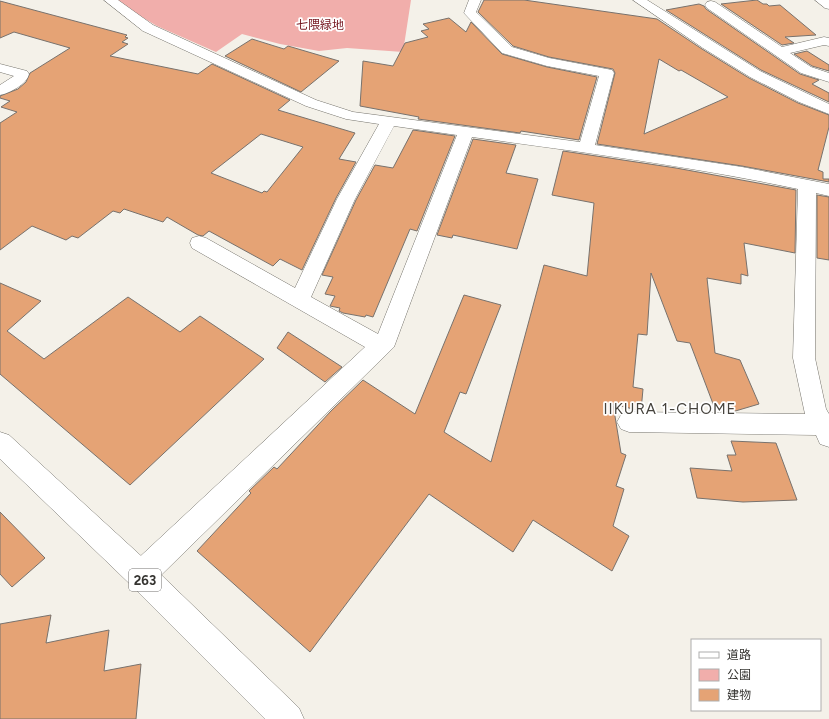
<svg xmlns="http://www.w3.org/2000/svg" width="829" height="719" font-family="Figtree,'Noto Sans JP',sans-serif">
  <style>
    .green { fill: #f1aeab }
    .building { fill: #e5a375; stroke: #78726d; fill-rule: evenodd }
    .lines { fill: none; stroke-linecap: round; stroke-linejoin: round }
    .minor-casing { stroke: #76746d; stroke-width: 1 }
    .highway-casing { stroke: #76746d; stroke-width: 1 }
    .minor { fill: #fff; fill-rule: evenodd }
    .highway { fill: #fff; fill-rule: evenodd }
    .labels { text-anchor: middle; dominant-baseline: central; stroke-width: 3.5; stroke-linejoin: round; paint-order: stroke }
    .far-park-label { font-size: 12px; fill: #761720; stroke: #fff }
    .shield { fill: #fff; stroke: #72716f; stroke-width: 1 }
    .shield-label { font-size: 13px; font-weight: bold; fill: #353431 }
    .neighbourhood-label { font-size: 15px; letter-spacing: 1px; fill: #46433d; stroke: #fff }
  </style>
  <rect width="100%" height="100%" fill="#f4f1e9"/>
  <path class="green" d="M 113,0 L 411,0 L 403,52 L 347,48 L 319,51 L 280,44 L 242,34 L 216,52 L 157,26 Z"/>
  <g class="building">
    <path d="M 484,0 L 524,0 L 657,19 L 702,49 L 749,78 L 798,103 L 829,115 L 829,127 L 818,170 L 823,172 L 823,179 L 829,179 L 829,182 L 742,166 L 597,144 L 615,73 L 613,69 L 549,57 L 513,46 L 478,12 ZM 659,59 L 679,71 L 681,70 L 728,97 L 644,134 Z"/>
    <path d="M 757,0 L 763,4 L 767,4 L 769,6 L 780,5 L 816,35 L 785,37 L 794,43 L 782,45 L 721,4 Z"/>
    <path d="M 0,1 L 127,35 L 125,37 L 128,38 L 122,42 L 128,44 L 110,56 L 198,74 L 212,64 L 290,100 L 278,110 L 355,133 L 339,159 L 356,162 L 336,198 L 302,270 L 280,259 L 273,266 L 209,231 L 203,236 L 198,235 L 167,217 L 163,222 L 124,209 L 120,213 L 113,211 L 78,238 L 72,236 L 66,240 L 32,226 L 0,250 L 0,123 L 17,112 L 1,107 L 10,101 L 0,98 L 0,96 L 18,89 L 26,82 L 30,73 L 70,48 L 14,32 L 0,38 ZM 261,134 L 303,147 L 267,192 L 264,191 L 262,193 L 211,173 Z"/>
    <path d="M 699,4 L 704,6 L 706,9 L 800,74 L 819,80 L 812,84 L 829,93 L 829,102 L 761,70 L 666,10 Z"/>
    <path d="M 449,18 L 466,32 L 471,22 L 502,54 L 547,67 L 597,77 L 579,140 L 521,131 L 520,133 L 418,119 L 419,117 L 360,106 L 363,61 L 393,66 L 405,43 L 428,37 L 421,31 L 429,29 L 423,24 Z"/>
    <path d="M 252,39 L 284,49 L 288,46 L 339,61 L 301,92 L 225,56 Z"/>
    <path d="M 807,51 L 829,65 L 829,71 L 812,66 L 794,54 Z"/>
    <path d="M 413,130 L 455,136 L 417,231 L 410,229 L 373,317 L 366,315 L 365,317 L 343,313 L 339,311 L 340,308 L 330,306 L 335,296 L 325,294 L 333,277 L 322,275 L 356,200 L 375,165 L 393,168 Z"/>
    <path d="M 473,139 L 516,145 L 506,173 L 538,179 L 517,249 L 453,235 L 452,238 L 437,235 Z"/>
    <path d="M 563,151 L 676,168 L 796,190 L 795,253 L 744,243 L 748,276 L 741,274 L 741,284 L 707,278 L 715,353 L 740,360 L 759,404 L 732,412 L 722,412 L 721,409 L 715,409 L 690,343 L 677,341 L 651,273 L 647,335 L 638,334 L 633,387 L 643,389 L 641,411 L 613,404 L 621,453 L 626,455 L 616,486 L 624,489 L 613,526 L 629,536 L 612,571 L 533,520 L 513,552 L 429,494 L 310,652 L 197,551 L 251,493 L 249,491 L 274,467 L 277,469 L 331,411 L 363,380 L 415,414 L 464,295 L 501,305 L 466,394 L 460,392 L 444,432 L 491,462 L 544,265 L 587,276 L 594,203 L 552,195 Z"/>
    <path d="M 817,195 L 829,197 L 829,260 L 817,258 Z"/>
    <path d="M 0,283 L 41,301 L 7,331 L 44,359 L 128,297 L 180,332 L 200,316 L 264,359 L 130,485 L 0,374 Z"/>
    <path d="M 288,332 L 342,367 L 325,382 L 277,348 Z"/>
    <path d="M 731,441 L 776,443 L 797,500 L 743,502 L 697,498 L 690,468 L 732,471 L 727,455 L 736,455 Z"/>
    <path d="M 0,512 L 45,558 L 12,587 L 0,574 Z"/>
    <path d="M 51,615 L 46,643 L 109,630 L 104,671 L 141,664 L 136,719 L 0,719 L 0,624 Z"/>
  </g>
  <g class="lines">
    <g class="minor-casing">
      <g id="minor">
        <path d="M 104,0 L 118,0 L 153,25 L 316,100 L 353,112 L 580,142 L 599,76 L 547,66 L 502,53 L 464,13 L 469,0 L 481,0 L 476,12 L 512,47 L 549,58 L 612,70 L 614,73 L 595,145 L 742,167 L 829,184 L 829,196 L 816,193 L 815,358 L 826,409 L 829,414 L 829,447 L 820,444 L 816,435 L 629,432 L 621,429 L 617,422 L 621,415 L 629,412 L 805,414 L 793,358 L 798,189 C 690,166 581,152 472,137 L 394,347 L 151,585 L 141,589 L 131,585 L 127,575 L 131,565 L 365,347 L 192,248 L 190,243 L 192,238 L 199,236 L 206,238 L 295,288 L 337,199 L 379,124 L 346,119 L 306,106 L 143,31 ZM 394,126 L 457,135 L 378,334 L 311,297 L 355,199 Z"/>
        <path d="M 633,0 L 647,0 L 760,71 L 829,104 L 829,114 L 799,102 L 750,77 L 703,48 Z"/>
        <path d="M 815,0 L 829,0 L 829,9 L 825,8 Z"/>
        <path d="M 711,1 L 715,2 L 782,47 L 824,37 L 829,38 L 829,46 L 824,45 L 790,53 L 811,67 L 829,73 L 829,82 L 801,73 L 707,8 L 705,5 L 707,2 Z"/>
        <path d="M 0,64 L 27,71 L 29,74 C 27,84 10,93 0,95 L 0,85 L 14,76 L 0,72 Z"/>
      </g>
    </g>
    <g class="highway-casing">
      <path id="highway" d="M 0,432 L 9,435 L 151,565 L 299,708 L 304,719 L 265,719 L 131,585 L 0,459 Z"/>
    </g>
    <use href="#minor" class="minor"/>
    <use href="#highway" class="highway"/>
  </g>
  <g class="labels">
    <g class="far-park-label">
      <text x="320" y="25">七隈緑地</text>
    </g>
    <rect class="shield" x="129" y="569" width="32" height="22" rx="3"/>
    <g class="shield-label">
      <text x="145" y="580">263</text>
    </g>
    <g class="neighbourhood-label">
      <text x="670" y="409">IIKURA 1-CHOME</text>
    </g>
  </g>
  <rect x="691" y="639" width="130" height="72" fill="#ffffff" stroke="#aeaead"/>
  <rect x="699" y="652" width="20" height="6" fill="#ffffff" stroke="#aeaead"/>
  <text x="727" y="659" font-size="12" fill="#353431">道路</text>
  <rect x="699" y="669" width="20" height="12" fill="#f1aeab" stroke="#aeaead"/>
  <text x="727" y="679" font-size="12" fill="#353431">公園</text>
  <rect x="699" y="689" width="20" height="12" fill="#e5a375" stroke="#aeaead"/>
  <text x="727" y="699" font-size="12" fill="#353431">建物</text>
</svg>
